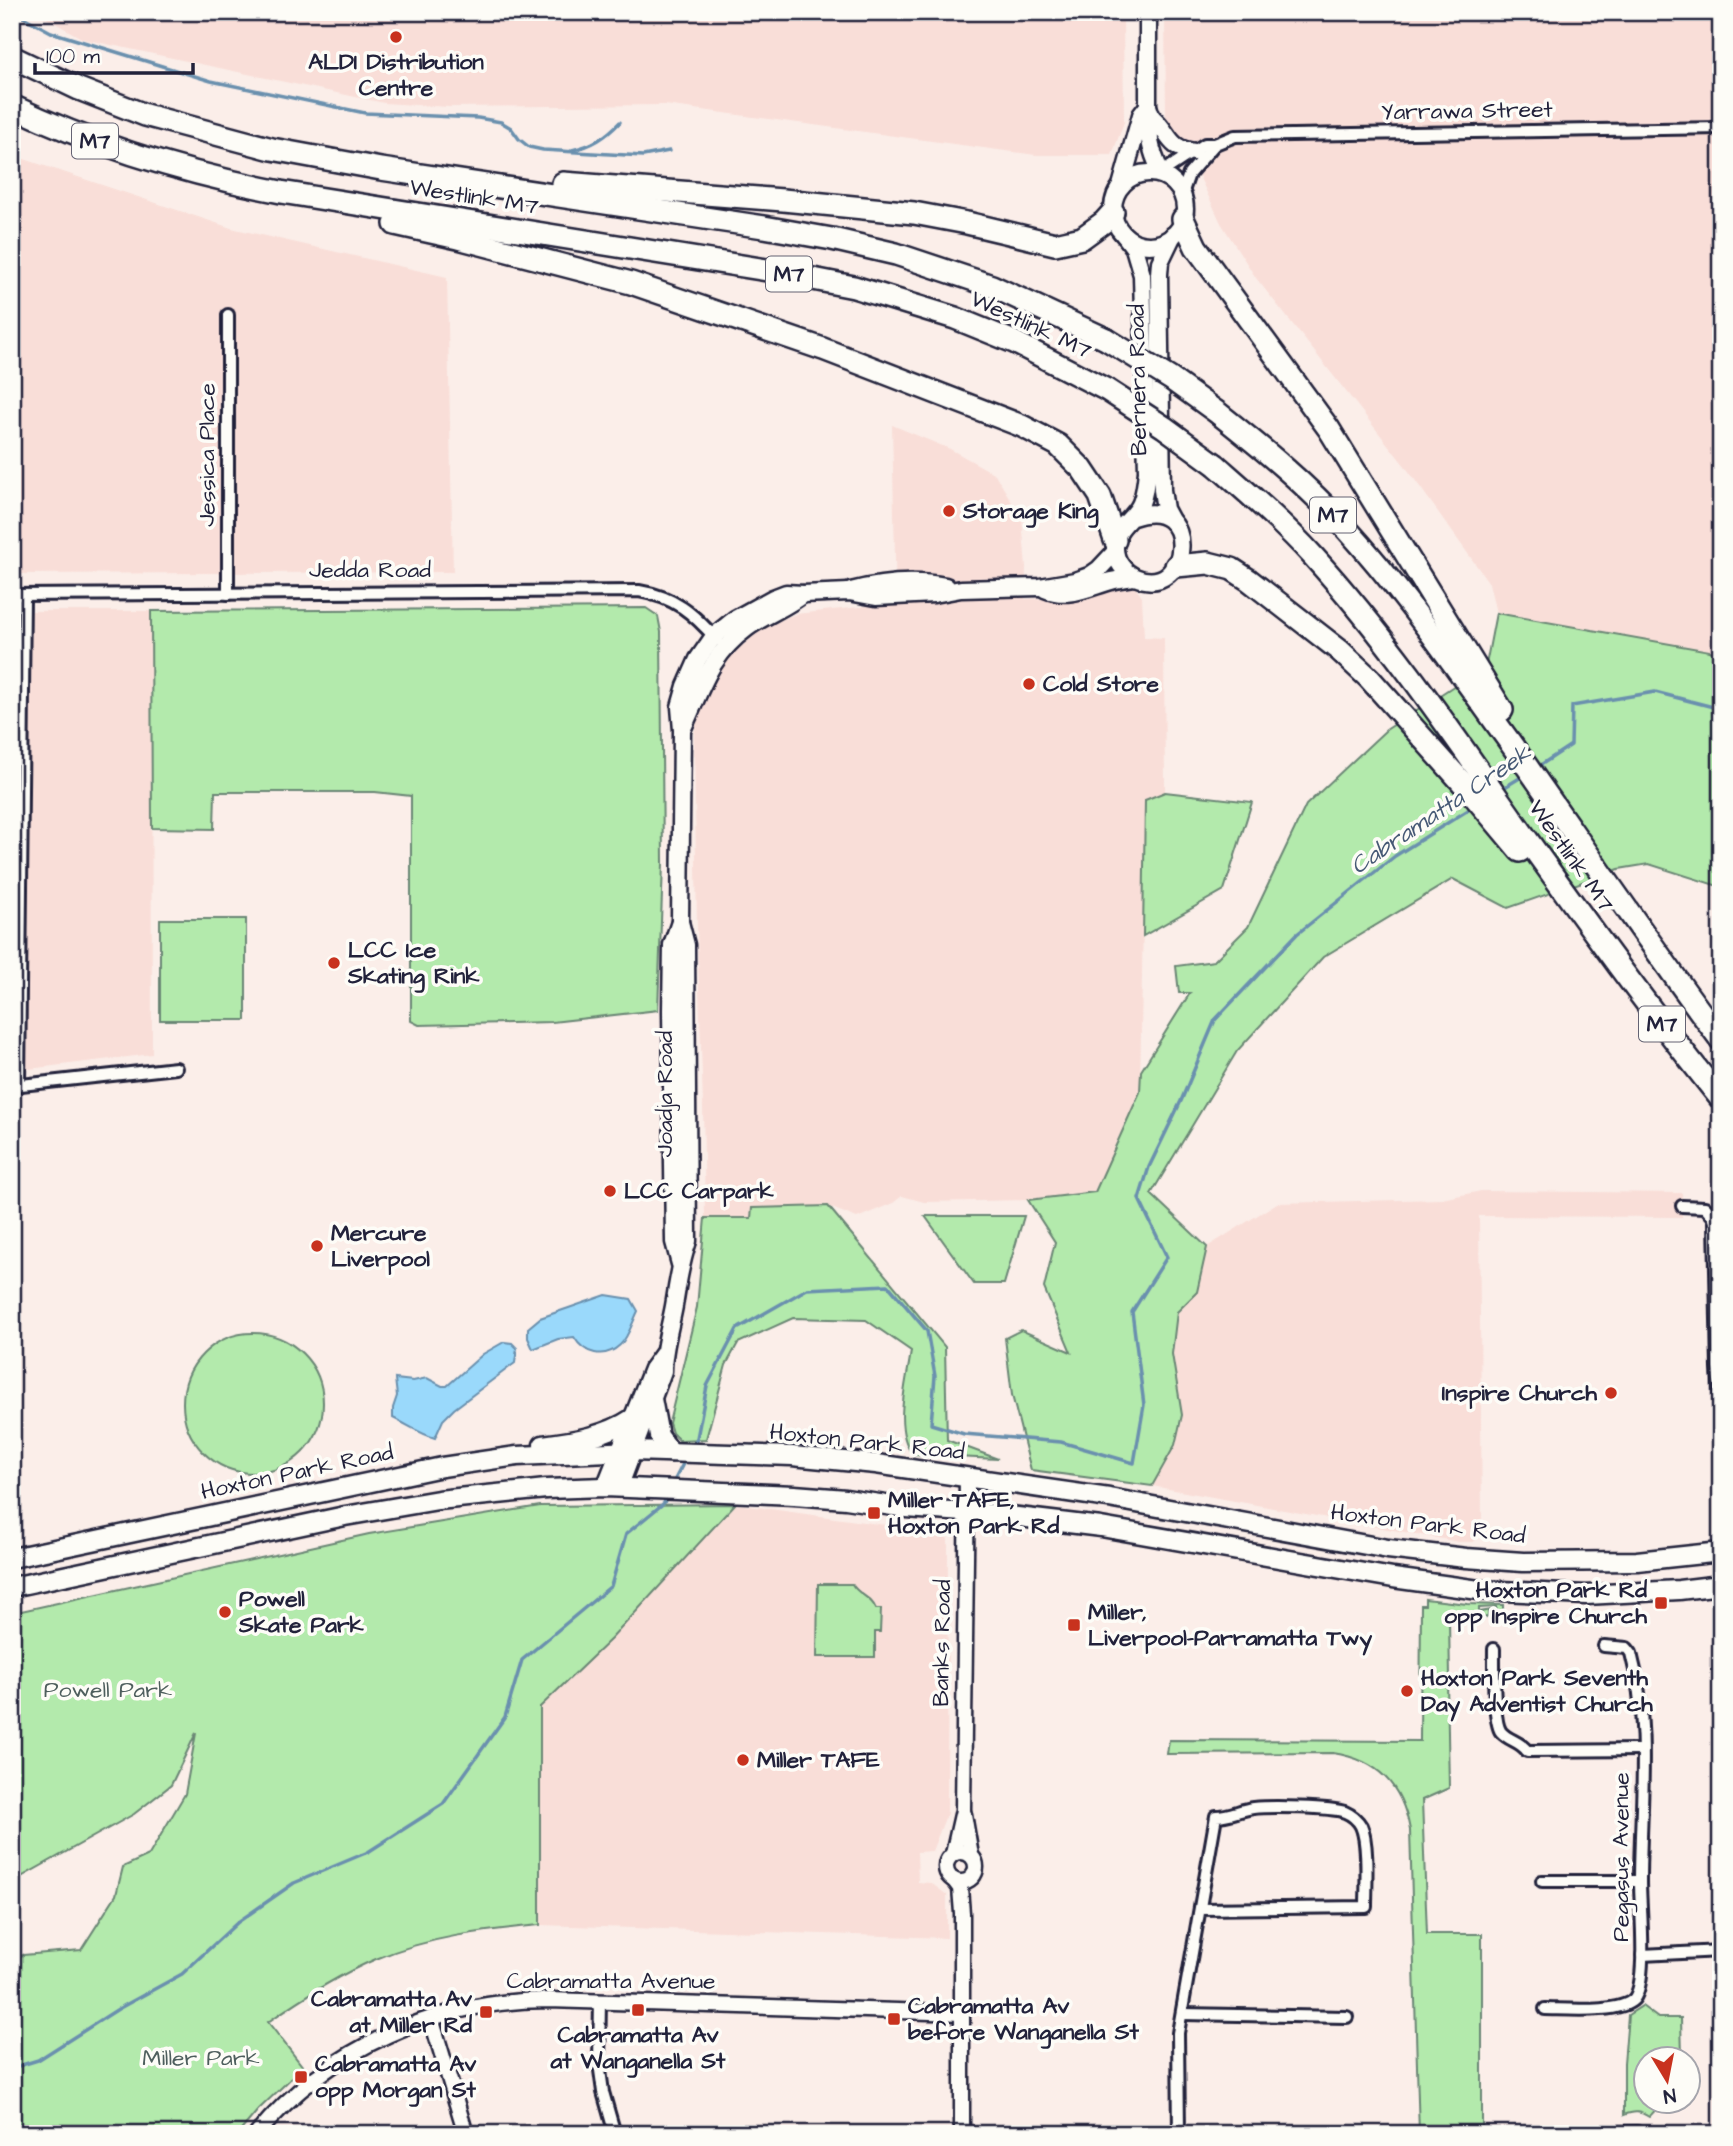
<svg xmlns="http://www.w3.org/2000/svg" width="1733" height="2146" font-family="'Architects Daughter',sans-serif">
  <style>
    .built { fill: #f9ded8 }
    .green { fill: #b3eaac; stroke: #6a8674; stroke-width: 2 }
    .water { fill: #9ad9fb; stroke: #6a90ae; stroke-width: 2 }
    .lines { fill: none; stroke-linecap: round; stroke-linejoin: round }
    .stream { stroke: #6a90ae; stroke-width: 3.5 }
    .minor-casing { stroke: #22223b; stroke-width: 16 }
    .tertiary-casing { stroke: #22223b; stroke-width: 19 }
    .secondary-casing { stroke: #22223b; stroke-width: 21 }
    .primary-casing { stroke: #22223b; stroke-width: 23 }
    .motorway-casing { stroke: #22223b; stroke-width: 26 }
    .minor { stroke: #fdfcf7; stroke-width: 10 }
    .tertiary { stroke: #fdfcf7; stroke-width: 14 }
    .secondary { stroke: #fdfcf7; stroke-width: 16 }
    .primary { stroke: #fdfcf7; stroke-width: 18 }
    .motorway { stroke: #fdfcf7; stroke-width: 21 }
    .motorway-bridge-casing { stroke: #22223b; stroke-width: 26; stroke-linecap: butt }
    .motorway-bridge { stroke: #fdfcf7; stroke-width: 21 }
    .poi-dot { fill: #c8321e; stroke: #fdfcf7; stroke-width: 2.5 }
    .labels { text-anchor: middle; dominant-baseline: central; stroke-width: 7; stroke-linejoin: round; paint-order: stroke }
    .shield { fill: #fdfcf7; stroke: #646373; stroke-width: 2 }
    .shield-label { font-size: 21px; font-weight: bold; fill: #22223b }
    .poi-label { font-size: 23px; font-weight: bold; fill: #22223b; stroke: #fdfcf7; text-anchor: start }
    .street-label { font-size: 23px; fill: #22223b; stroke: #fdfcf7 }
    .park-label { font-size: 23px; fill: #4e5e5d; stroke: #fdfcf7 }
    .water-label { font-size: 24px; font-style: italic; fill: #465975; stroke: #fdfcf7 }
  </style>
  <rect width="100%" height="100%" fill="#fbeee9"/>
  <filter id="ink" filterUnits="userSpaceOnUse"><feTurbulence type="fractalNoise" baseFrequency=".0143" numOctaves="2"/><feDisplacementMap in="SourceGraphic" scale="14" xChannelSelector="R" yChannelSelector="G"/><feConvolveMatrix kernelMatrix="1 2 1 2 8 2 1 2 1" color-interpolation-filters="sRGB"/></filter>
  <g filter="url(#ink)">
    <g class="built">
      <path d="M 36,12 L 1123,12 L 1124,122 L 1112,155 L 1036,155 L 665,105 L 449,107 L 384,103 L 83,39 Z"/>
      <path d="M 1165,12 L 1721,12 L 1721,653 L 1496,613 L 1489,583 L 1405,466 L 1256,278 L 1221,223 L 1200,178 L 1166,118 Z"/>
      <path d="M 12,155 L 231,228 L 447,277 L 453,572 L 12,574 Z"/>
      <path d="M 892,425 L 950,449 L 995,474 L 1022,519 L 1026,567 L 1025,599 L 1073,598 L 1112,586 L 1128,585 L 1135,587 L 1142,597 L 1144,637 L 1164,638 L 1165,792 L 1145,800 L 1140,1092 L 1095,1192 L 1028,1200 L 924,1202 L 902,1196 L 893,1203 L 857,1218 L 827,1206 L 753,1208 L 751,1218 L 705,1218 L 703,1105 L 697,930 L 694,735 L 699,710 L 712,680 L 727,658 L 766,626 L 796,614 L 896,603 Z"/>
      <path d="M 12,611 L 151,611 L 152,1054 L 12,1071 Z"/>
      <path d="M 1481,1191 L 1682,1193 L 1682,1217 L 1479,1216 L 1482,1518 L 1474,1542 L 1459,1542 L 1152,1486 L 1175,1445 L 1182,1415 L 1172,1354 L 1177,1312 L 1197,1291 L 1207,1247 L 1277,1203 L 1442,1199 Z"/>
      <path d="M 735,1504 L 943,1533 L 948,1539 L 947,1813 L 932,1851 L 917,1852 L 918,1882 L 931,1883 L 947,1895 L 947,1938 L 540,1925 L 539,1707 L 611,1639 Z"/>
    </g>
    <g class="green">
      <path d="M 646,608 L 658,616 L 661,632 L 663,863 L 658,1010 L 552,1022 L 419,1025 L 411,1021 L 411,796 L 375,792 L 215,792 L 214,829 L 152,828 L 151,611 Z"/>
      <path d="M 1496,613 L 1721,653 L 1721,887 L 1649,864 L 1619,869 L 1508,908 L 1453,879 L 1323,957 L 1237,1051 L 1151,1194 L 1207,1247 L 1197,1292 L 1177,1312 L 1172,1354 L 1182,1415 L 1175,1445 L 1152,1486 L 1031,1470 L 1012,1395 L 1005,1338 L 1021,1330 L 1071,1352 L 1044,1288 L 1055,1242 L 1028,1200 L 1095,1192 L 1140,1092 L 1141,1071 L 1190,993 L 1179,993 L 1176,966 L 1214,961 L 1248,927 L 1306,805 L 1386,730 L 1486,665 Z"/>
      <path d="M 1165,792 L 1252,802 L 1224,890 L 1143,936 L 1145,800 Z"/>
      <rect x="160" y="919" width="86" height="101"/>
      <path d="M 828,1206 L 945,1347 L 947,1440 L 998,1459 L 913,1455 C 892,1428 907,1382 911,1351 L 866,1320 L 793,1318 L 738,1343 L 726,1365 L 706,1439 L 679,1440 L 672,1433 L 669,1423 L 697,1307 L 705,1218 L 751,1218 L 752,1208 Z"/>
      <path d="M 925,1216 L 1024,1216 L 1004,1284 L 974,1284 Z"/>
      <circle cx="253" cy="1403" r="70"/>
      <path d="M 735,1504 L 611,1639 L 540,1707 L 540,1925 C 485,1930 428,1937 376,1959 C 338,1975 302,1998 268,2022 L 303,2067 L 258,2110 L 238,2134 L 12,2134 L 12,1959 L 23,1955 L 81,1950 L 116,1895 L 123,1867 L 149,1855 L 185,1794 L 196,1733 L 171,1785 L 134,1814 L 12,1882 L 12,1613 L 369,1534 L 540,1506 Z"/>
      <path d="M 818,1584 L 852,1584 C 858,1595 872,1597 876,1609 L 881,1609 L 880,1632 L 875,1632 L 875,1657 L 817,1657 Z"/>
      <path d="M 1425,1599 L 1467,1604 L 1503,1605 L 1503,1612 L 1497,1612 L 1496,1607 L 1479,1608 L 1479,1612 L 1493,1610 L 1493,1612 L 1488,1613 L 1488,1617 L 1449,1619 L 1450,1679 L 1447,1679 L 1449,1788 L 1422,1800 L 1427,1934 L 1482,1934 L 1482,2134 L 1419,2134 L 1410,1830 C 1402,1785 1378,1760 1333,1753 L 1167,1754 L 1169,1740 L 1420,1741 L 1421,1605 L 1425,1605 Z"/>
      <path d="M 1642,2006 L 1658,2018 L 1681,2018 L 1682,2058 L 1646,2058 L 1646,2100 L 1664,2101 L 1649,2117 C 1640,2111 1634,2111 1624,2115 L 1624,2063 L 1628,2015 Z"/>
    </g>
    <g class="water">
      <path d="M 606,1295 L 631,1299 L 638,1311 C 633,1321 628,1338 620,1345 C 604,1360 584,1354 574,1337 L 558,1339 L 533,1349 L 528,1338 L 528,1328 L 540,1318 Z"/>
      <path d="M 504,1342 L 512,1343 L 517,1348 L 515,1363 L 454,1409 L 443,1420 L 435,1438 C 420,1434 408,1425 393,1418 L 393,1408 L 397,1396 L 395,1379 L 413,1381 L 427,1378 L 442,1386 L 447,1386 L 483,1354 Z"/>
    </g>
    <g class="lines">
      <g class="stream">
        <path d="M 14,12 L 51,32 L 211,81 L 365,113 L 478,118 L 501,122 L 511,128 L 519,139 L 529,147 L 543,150 L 643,156 L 669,151"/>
        <path d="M 572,150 C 592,146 606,137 620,122"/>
        <path d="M 1536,768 L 1571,745 L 1572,706 L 1655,692 L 1721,709"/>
        <path d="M 1500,790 L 1523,776"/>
        <path d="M 691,1448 L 697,1438 L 707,1386 L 737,1329 L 807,1289 L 888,1285 L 927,1331 L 935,1376 L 931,1424 L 964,1434 L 1061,1442 L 1134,1463 L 1144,1405 L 1132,1312 L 1167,1257 L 1139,1199 L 1149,1167 L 1181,1101 L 1215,1020 L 1297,934 L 1395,856 L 1473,807"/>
        <path d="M 672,1485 L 686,1458"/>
        <path d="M 12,2068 L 38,2060 L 118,2009 L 182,1974 L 238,1922 L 294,1883 L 368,1852 L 443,1804 L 505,1717 L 522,1660 L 611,1586 L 626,1534 L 664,1503 L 667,1495"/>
      </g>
      <g class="minor-casing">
        <g id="minor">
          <path d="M 1163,176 L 1167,169 L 1205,144 L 1215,144 L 1235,136 L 1721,128"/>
          <path d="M 1182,194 L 1189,174 L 1215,144"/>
          <path d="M 228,315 L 228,594"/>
          <path d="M 12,595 L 639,591 C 675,597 693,613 717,640"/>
          <path d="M 19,1085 L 24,595"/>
          <path d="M 12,1086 L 176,1068"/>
          <path d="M 1682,1206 L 1705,1207 L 1713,1216 L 1715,1222 L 1718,1368 L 1721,1404"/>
          <path d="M 1494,1649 C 1494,1665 1493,1722 1501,1732 C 1509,1741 1520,1741 1527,1751 L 1642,1750"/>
          <path d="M 1542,1881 L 1640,1881"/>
          <path d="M 1642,1955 L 1721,1951"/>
          <path d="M 600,2001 L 599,2063 L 603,2092 L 615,2134"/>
          <path d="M 1545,2009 C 1565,2009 1620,2014 1634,1999 C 1648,1981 1640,1907 1640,1882 C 1640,1806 1651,1727 1631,1653 L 1627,1648 L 1604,1646"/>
          <path d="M 1182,2014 L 1347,2017"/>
          <path d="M 1179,2134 L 1178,2033 L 1216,1816 C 1229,1816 1240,1810 1253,1808 C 1269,1806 1331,1807 1345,1812 C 1352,1815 1357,1819 1361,1826 C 1369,1843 1366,1888 1366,1907 L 1200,1909"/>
          <path d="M 1543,2134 L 1637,2132"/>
        </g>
      </g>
      <g class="tertiary-casing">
        <g id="tertiary">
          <path d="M 964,1814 L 971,1855"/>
          <circle cx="961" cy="1867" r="15"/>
          <path d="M 953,1854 L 963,1810 L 967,1476"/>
          <path d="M 954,1880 L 960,1888 L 962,1913 L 962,2134"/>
          <path d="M 431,2018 L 466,2134"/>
          <path d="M 257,2134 C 328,2048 438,2000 549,2000 L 962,2013"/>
        </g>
      </g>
      <g class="secondary-casing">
        <g id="secondary">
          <path d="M 1148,12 L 1148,106 C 1155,123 1148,125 1150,141 C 1152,153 1157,164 1162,175"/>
          <path d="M 1153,118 C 1170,133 1167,148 1194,152"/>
          <circle cx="1149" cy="209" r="36"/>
          <path d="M 1121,186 L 1141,115 L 1148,106"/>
          <path d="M 1125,236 L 1134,248 L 1142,275 L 1147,471 C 1146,482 1145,493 1141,503 C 1134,520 1114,526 1115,548 C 1115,561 1124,572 1135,577 C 1191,601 1201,493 1133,517"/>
          <path d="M 1172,522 L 1165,509 L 1162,490 L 1159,274 L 1160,262 L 1173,235"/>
          <path d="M 1045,589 C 1069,599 1089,587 1111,581 C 1119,579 1127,578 1134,577"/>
          <path d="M 851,591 C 881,583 915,580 946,586"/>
          <path d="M 683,728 C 702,688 709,656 747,628 C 765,615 786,608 803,594"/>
          <path d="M 680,1264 L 674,1242 L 671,1010 L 672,945 L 680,922"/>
          <path d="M 605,1487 L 652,1369 L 663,1354"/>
          <path d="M 619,1488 L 663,1371 C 663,1349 670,1328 674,1306 C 678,1282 680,1264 688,1241 L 686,945 L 680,922 L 682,730 L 680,707 L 686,686 L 698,659 L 714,636 L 735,619 L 773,598 L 786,593 L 803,594 L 849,592 L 876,597 L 934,594 L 961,589 L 1040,587 L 1075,581 L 1089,576 L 1099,569 L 1115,552"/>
        </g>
      </g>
      <g class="primary-casing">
        <g id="primary">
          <path d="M 652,1399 L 659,1436 L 671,1452"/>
          <path d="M 543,1445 C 574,1441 606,1436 633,1418"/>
          <path d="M 12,1558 L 442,1467 L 517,1456 L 633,1451 L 792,1456 L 876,1464 L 1109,1498 L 1388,1549 L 1466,1558 L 1523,1562 L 1637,1561 L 1721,1552"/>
          <path d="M 12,1587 L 345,1516 L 438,1500 L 546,1489 L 605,1487 L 794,1495 L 846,1499 L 906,1508 L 994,1514 L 1101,1527 L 1393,1578 L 1479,1590 L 1586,1595 L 1679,1590 L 1721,1585"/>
        </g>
      </g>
      <g class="motorway-casing">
        <g id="motorway">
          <path d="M 12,57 L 79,89 L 145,115 L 272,149 L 381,169 L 764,227 L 832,239 L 896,254 L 992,286 L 1106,339"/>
          <path d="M 12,106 C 98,147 188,174 281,192 L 767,270 L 854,287 L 955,318 L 1014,342 L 1107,390"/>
          <path d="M 563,183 L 783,200 L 914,213 L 967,223 L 1055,244 L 1082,238 L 1104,222 L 1113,212"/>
          <path d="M 1183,219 L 1196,247 L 1329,429 L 1502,710"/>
          <path d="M 395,224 L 458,238 L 631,283 L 823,349 L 1022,426 L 1058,445 L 1082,469 L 1100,496 L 1115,540"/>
          <path d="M 1218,413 C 1262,448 1306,484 1344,526 C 1405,593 1456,668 1509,741 C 1579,840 1648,942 1721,1040"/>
          <path d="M 1216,465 C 1249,494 1283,523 1313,556 C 1390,641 1455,737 1521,831 C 1586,922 1651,1012 1721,1099"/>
          <path d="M 1176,566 L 1208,563 L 1232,569 L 1249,580 L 1339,650 L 1369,678 L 1468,789 L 1520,851"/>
        </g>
      </g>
      <use href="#minor" class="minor"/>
      <use href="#tertiary" class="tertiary"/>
      <use href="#secondary" class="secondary"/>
      <use href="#primary" class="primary"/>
      <use href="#motorway" class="motorway"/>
      <g class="motorway-bridge-casing">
        <g id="motorway-bridge">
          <path d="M 1106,339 L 1171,379 L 1218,413"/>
          <path d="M 1107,390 L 1164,427 L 1216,465"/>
        </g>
      </g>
      <use href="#motorway-bridge" class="motorway-bridge"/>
    </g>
  </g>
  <g class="poi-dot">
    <circle cx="396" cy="37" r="7"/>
    <circle cx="949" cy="511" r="7"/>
    <circle cx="1029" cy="684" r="7"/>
    <circle cx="334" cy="963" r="7"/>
    <circle cx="610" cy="1191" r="7"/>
    <circle cx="317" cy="1246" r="7"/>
    <circle cx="1611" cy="1393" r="7"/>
    <rect x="867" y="1506" width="14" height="14" rx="3.5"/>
    <rect x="1654" y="1596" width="14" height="14" rx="3.5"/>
    <circle cx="225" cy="1612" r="7"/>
    <rect x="1067" y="1618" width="14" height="14" rx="3.5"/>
    <circle cx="1407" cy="1691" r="7"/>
    <circle cx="743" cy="1760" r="7"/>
    <rect x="631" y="2003" width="14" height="14" rx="3.5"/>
    <rect x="479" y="2005" width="14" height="14" rx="3.5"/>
    <rect x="887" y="2012" width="14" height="14" rx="3.5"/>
    <rect x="294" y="2070" width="14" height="14" rx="3.5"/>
  </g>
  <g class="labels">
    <g class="shield">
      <rect x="72" y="123.5" width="46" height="35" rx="5"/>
      <rect x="766" y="256.5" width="46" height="35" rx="5"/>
      <rect x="1310" y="497.5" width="46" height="35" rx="5"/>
      <rect x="1639" y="1006.5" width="46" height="35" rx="5"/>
    </g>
    <g class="shield-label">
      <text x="95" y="141">M7</text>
      <text x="789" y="274">M7</text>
      <text x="1333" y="515">M7</text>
      <text x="1662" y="1024">M7</text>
    </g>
    <g class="poi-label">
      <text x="396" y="62" text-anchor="middle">ALDI Distribution<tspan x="396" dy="26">Centre</tspan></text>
      <text x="963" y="511">Storage King</text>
      <text x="1043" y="684">Cold Store</text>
      <text x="348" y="950">LCC Ice<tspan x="348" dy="26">Skating Rink</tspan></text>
      <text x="624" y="1191">LCC Carpark</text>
      <text x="331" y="1233">Mercure<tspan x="331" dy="26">Liverpool</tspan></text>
      <text x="1597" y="1393" text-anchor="end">Inspire Church</text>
      <text x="888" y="1500">Miller TAFE,<tspan x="888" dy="26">Hoxton Park Rd</tspan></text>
      <text x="1647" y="1590" text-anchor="end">Hoxton Park Rd<tspan x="1647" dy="26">opp Inspire Church</tspan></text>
      <text x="239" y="1599">Powell<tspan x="239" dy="26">Skate Park</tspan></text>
      <text x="1088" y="1612">Miller,<tspan x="1088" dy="26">Liverpool-Parramatta Twy</tspan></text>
      <text x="1421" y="1678">Hoxton Park Seventh<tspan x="1421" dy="26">Day Adventist Church</tspan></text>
      <text x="757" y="1760">Miller TAFE</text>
      <text x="472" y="1999" text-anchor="end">Cabramatta Av<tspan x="472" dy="26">at Miller Rd</tspan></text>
      <text x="908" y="2006">Cabramatta Av<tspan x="908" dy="26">before Wanganella St</tspan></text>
      <text x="638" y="2035" text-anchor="middle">Cabramatta Av<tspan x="638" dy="26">at Wanganella St</tspan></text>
      <text x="315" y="2064">Cabramatta Av<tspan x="315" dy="26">opp Morgan St</tspan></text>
    </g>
    <g class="street-label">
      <text transform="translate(1467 111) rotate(-1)">Yarrawa Street</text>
      <text transform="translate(474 197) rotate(9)">Westlink M7</text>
      <text transform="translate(1031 325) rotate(25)">Westlink M7</text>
      <text transform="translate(1138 380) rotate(-91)">Bernera Road</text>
      <text transform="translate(207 455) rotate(-90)">Jessica Place</text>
      <text x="370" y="570">Jedda Road</text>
      <text transform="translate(1571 856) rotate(55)">Westlink M7</text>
      <text transform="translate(665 1094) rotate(-90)">Joadja Road</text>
      <text transform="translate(867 1442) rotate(6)">Hoxton Park Road</text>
      <text transform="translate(297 1472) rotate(-12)">Hoxton Park Road</text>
      <text transform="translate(1428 1524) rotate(7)">Hoxton Park Road</text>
      <text transform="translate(942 1643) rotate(-89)">Banks Road</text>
      <text transform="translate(1621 1857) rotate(-90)">Pegasus Avenue</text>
      <text x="611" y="1981">Cabramatta Avenue</text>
    </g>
    <g class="park-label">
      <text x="108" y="1690">Powell Park</text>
      <text x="201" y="2058">Miller Park</text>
    </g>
    <g class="water-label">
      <text transform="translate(1441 810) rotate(-34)">Cabramatta Creek</text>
    </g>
  </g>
  <rect width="1733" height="2146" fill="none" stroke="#fdfcf7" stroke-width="42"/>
  <rect x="21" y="21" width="1691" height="2104" fill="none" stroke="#22223b" stroke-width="2.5" filter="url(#ink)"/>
  <g transform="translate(1667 2080) rotate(170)"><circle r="33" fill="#fdfcf7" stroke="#a5a5ac" stroke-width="2"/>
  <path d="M0-5L12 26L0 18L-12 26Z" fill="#c8321e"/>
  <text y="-10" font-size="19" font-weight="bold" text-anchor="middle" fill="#22223b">N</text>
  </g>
  <path d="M35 63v10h158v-10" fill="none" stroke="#22223b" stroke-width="3.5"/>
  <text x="46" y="63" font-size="21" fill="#22223b" stroke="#fdfcf7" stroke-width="5" paint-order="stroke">100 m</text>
</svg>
